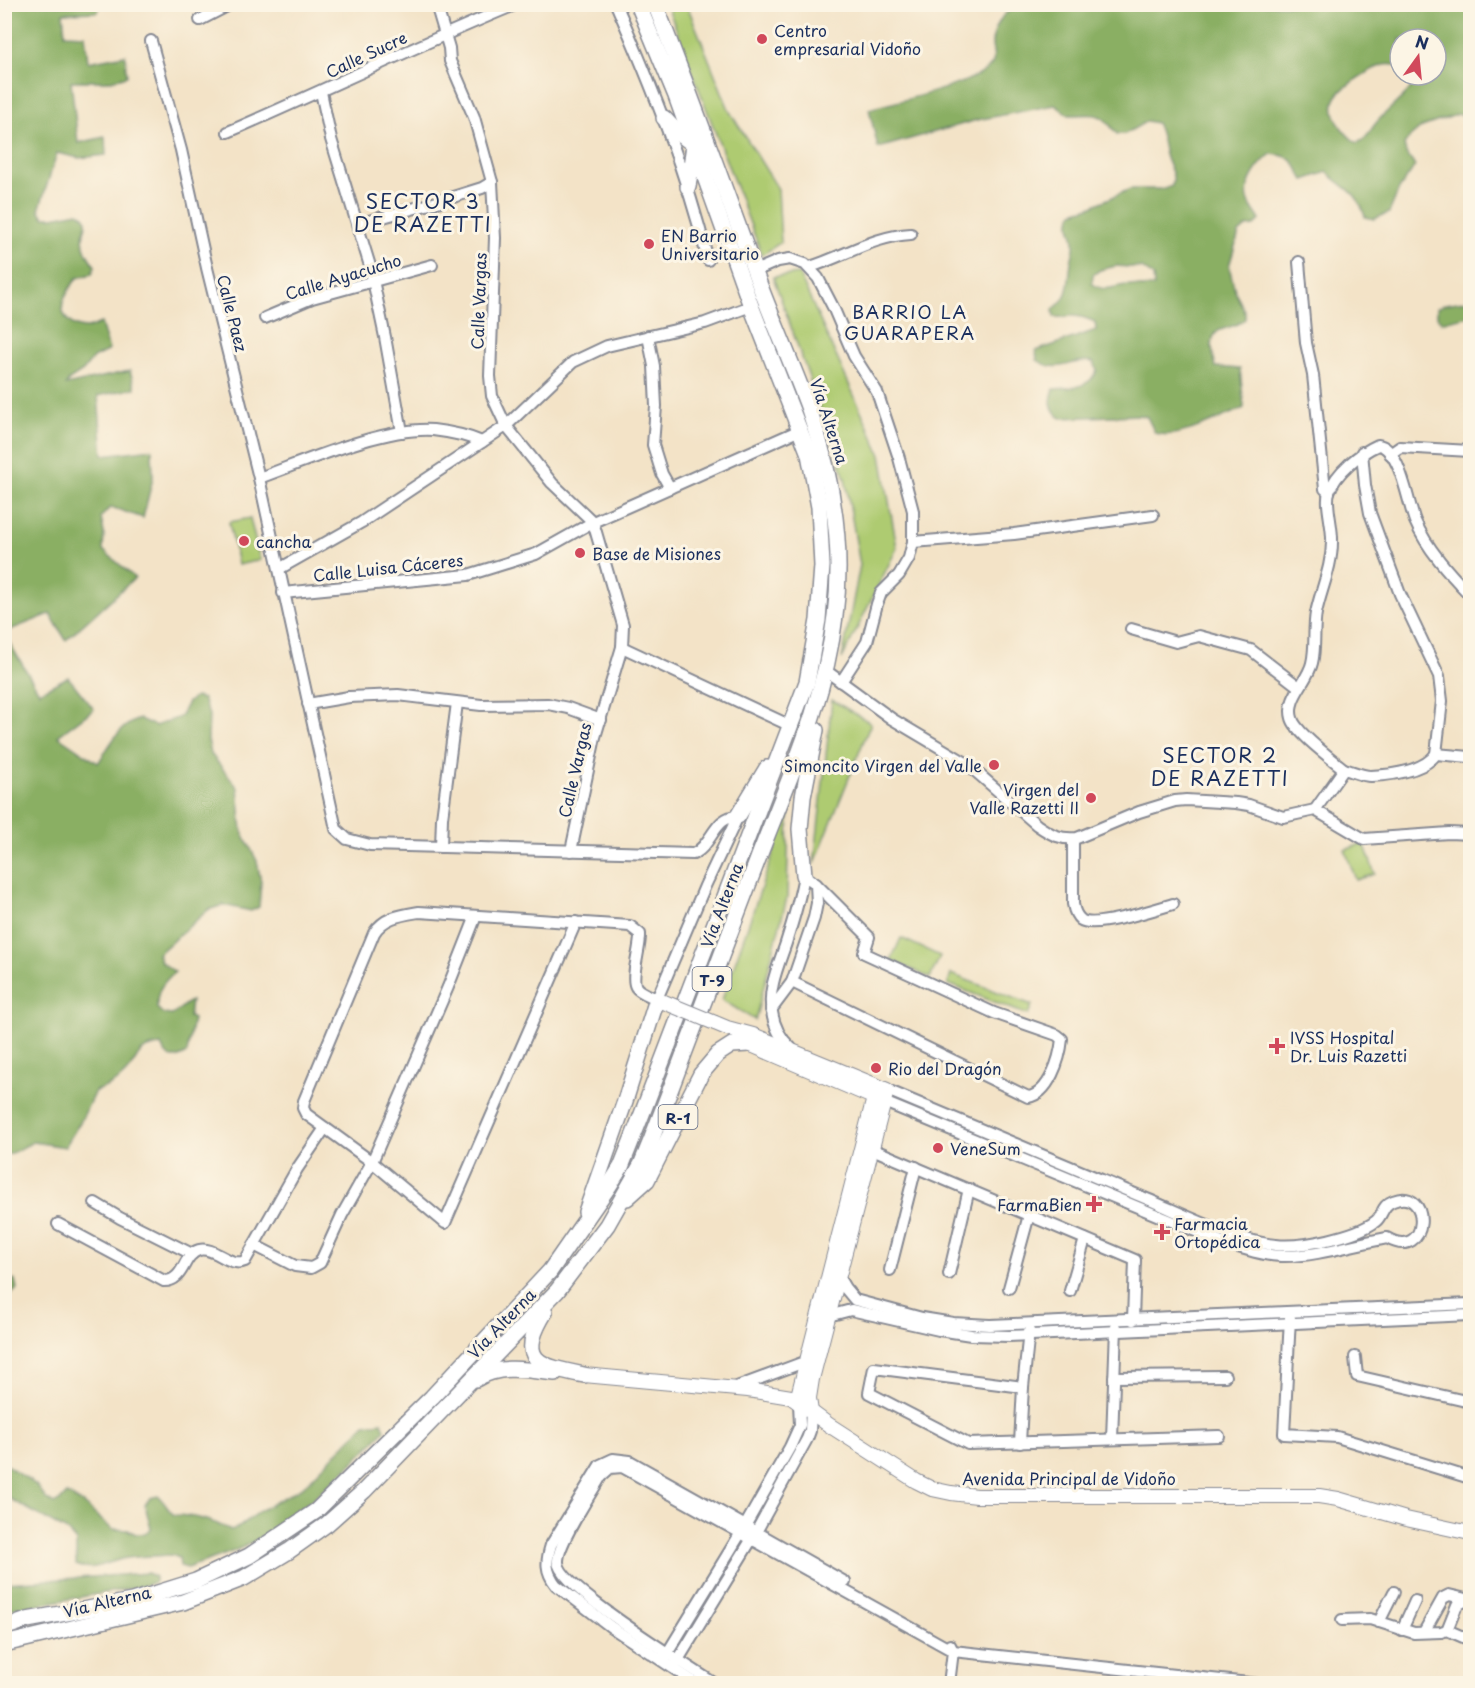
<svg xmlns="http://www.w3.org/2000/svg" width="1475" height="1688" font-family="'Playpen Sans',sans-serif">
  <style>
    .green { fill: #aecb71; stroke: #647d68; stroke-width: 1.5 }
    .forest { fill: #8aaf63; stroke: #526f60; stroke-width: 1.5; fill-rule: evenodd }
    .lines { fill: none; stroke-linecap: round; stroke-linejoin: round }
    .minor-casing { stroke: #878992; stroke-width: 14 }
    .major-casing { stroke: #878992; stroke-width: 16 }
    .highway-casing { stroke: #878992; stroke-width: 18 }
    .minor { stroke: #fff; stroke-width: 10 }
    .major { stroke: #fff; stroke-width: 14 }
    .highway { stroke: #fff; stroke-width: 15 }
    .major-bridge-casing { stroke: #878992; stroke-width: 16; stroke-linecap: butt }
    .major-bridge { stroke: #fff; stroke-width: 14 }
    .poi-dot { fill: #d1495b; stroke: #fcf5e5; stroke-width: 2 }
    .labels { text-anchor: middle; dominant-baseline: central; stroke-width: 6; stroke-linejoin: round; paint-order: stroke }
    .shield { fill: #fcf5e5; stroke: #5e6a86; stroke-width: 1.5 }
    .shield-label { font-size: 15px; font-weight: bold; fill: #1b2f5e }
    .poi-label { font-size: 16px; fill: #1b2f5e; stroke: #fcf5e5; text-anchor: start }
    .street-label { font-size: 16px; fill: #1b2f5e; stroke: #fcf5e5 }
    .neighbourhood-label { font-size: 18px; letter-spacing: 1.5px; fill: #1b2f5e; stroke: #fcf5e5 }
    .quarter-label { font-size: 20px; letter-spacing: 1.5px; fill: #1b2f5e; stroke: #fcf5e5 }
  </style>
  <rect width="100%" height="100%" fill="#fcf5e5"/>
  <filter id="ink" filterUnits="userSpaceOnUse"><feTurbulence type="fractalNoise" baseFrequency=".0167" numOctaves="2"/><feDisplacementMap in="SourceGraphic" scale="12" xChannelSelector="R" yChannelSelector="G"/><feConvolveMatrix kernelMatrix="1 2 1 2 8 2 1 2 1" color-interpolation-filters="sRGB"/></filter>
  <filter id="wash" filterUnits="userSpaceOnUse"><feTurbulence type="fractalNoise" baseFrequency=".008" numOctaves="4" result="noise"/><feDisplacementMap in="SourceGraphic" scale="24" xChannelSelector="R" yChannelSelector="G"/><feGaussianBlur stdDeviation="1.35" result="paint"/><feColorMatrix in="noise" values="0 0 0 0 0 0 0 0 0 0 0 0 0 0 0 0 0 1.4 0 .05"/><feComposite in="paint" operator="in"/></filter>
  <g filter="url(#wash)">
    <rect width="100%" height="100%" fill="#f3e3c7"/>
    <g class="green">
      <path d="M 667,5 L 687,5 L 730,112 L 778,189 L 781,242 L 762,255 Z"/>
      <path d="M 799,274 L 881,455 L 897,548 L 842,659 L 860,565 L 845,478 L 773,277 Z"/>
      <path d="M 250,518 L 260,560 L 238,565 L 229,522 Z"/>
      <path d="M 832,700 L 871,723 L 814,865 Z"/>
      <path d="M 789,808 L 787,898 L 755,1020 L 722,1000 Z"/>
      <path d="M 1364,843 L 1375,874 L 1356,880 L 1345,850 Z"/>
      <path d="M 901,938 L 940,956 L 930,978 L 891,960 Z"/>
      <path d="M 951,974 L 1032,1005 L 1028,1015 L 948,984 Z"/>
    </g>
    <g class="forest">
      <path d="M 5,4 L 100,5 L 98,12 L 63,13 L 65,34 L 85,35 L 88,62 L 125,55 L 127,76 L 110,81 L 71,81 L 78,143 L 105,137 L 106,155 L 79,158 L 57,153 L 39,210 L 44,217 L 53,217 L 78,212 L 85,217 C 87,223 86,226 84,232 C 81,246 87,255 95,266 L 92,274 L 77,278 C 72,285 67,292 64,299 C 58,315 71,328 87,328 C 91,328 97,324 101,323 L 109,350 L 93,358 L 83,371 L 69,380 L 66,385 L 130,371 L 135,388 L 98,396 L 103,455 L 152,449 L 153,478 L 143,518 L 111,507 L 101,517 L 104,533 L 103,550 L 135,578 L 66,640 L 50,614 L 5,632 Z"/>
      <path d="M 1020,5 L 1470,5 L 1470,122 L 1466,116 L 1458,114 L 1450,117 L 1422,127 L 1409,138 L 1404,145 L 1406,153 L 1415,166 L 1399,189 L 1389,213 L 1374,219 L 1365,217 C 1357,189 1346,191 1327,172 L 1304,180 C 1293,162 1295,156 1271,154 C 1259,164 1244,182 1248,199 C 1250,207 1256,213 1260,220 L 1254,226 L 1246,227 L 1239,233 L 1229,266 L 1235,291 L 1245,313 L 1245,319 C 1237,326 1232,326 1223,329 C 1206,333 1213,355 1216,367 L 1240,369 L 1244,408 C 1221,417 1178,441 1155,433 L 1147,417 L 1139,415 L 1061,418 C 1050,410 1049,401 1054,389 C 1070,388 1091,388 1097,370 L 1093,362 C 1072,357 1060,376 1037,360 L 1036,351 L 1096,330 L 1095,322 C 1088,319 1078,315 1070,316 C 1064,316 1061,318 1054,317 L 1053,309 C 1071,297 1068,281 1071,262 C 1072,256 1075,250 1074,243 C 1074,229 1065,228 1073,212 L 1090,207 L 1130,189 L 1164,189 L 1172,186 C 1176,172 1168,168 1165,155 C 1162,143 1162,134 1156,123 L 1147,121 L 1125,134 L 1117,134 C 1113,130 1111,126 1107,122 C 1097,110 1082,116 1069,115 L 1055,105 L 977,120 L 878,148 L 869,109 C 893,102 983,84 993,62 C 995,56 992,50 992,44 C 992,36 999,19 1005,14 C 1010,10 1016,9 1020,5 ZM 1400,39 L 1436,39 L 1436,75 L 1406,75 L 1411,88 C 1400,101 1387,110 1376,123 C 1368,132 1369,138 1357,143 C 1344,134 1326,112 1337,96 C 1343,86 1372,68 1384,65 C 1388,64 1393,65 1398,65 L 1400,67 ZM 1116,266 L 1142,268 L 1153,276 L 1154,286 C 1145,289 1139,286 1130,285 C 1115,284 1105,295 1092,283 L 1093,275 L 1100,270 Z"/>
      <path d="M 1470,298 L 1470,316 L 1442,322 L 1437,316 L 1437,308 L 1445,304 L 1470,300 Z"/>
      <path d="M 4,634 L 39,692 L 68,677 L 94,709 L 58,736 L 98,763 C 110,746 118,725 140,719 L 155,726 L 180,717 L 188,702 L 195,697 L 203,699 L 209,715 L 208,740 L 211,754 L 238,788 L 242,831 L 257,861 L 261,882 L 259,907 L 251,911 L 223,905 L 208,910 L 158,954 L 161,962 L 175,972 C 163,982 156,991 157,1008 L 163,1014 L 172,1015 C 179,1011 183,1004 191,1001 L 189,1017 L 193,1019 L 187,1053 C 174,1061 167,1060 161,1045 C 133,1049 142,1057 125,1074 C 117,1083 107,1087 95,1091 L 82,1119 L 65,1147 L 33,1142 L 10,1154 L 4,1154 Z"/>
      <path d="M 5,1276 L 15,1280 L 17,1289 L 5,1300 Z"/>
      <path d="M 382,1422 L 385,1430 C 350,1468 290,1524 243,1547 C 226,1555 206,1561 187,1568 L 180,1566 L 179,1558 L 172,1555 C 157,1556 142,1556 128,1558 C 110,1560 94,1573 76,1565 L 76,1541 L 67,1531 L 5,1496 L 5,1464 L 36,1485 L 46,1499 L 54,1504 L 61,1500 L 67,1494 L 82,1503 L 112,1529 L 128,1530 L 136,1534 L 145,1534 L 151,1529 L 145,1505 L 150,1498 L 158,1496 C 165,1502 167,1509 174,1515 C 194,1515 213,1521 231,1530 L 239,1527 L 258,1512 L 304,1486 L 365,1424 Z"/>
      <path d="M 148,1573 L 155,1577 L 155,1582 L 139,1587 L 5,1610 L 5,1583 Z"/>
    </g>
  </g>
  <g filter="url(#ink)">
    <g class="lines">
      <g class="minor-casing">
        <g id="minor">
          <path d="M 436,4 L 449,48 L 450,61 L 474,117 L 492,182 L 495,238 L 490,376 L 492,396 L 506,426 L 573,362 L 607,346 L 705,323 L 751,306"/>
          <path d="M 616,4 C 653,88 686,172 708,260"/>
          <path d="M 200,20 L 231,4"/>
          <path d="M 151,41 L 181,150 L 207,268 L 259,478 L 336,829 L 347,839 L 370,845 L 693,854 C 712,846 714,816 738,816"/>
          <path d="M 321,92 L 331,139 L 370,266 L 385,337 L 402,432"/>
          <path d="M 228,132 C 325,90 419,44 517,4"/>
          <path d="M 358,224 L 437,202 L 482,188 L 492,182"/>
          <path d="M 1299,262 L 1306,343 L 1313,375 L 1325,489 L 1329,492"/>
          <path d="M 810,267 C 845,256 874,236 911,234"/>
          <path d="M 755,271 L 778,261 L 790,259 L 805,264 L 818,278 L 833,307 L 854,356 L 877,392 L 899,458 L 913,511 L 913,542 L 909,558 L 899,575 L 881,593 L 877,604 L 867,642 L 841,682"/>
          <path d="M 265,318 L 312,298 L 432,265"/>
          <path d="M 648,336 L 654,366 L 656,406 L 653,445 L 662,474 L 670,488"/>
          <path d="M 1362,452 L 1365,485 L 1370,513 L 1400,594 L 1439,676 L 1442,701 L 1436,754"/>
          <path d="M 1390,454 L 1400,447 L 1470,451"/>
          <path d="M 259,478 C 306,461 383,427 433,430 C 450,432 466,435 482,442"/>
          <path d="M 913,542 L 1014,534 L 1153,515"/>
          <path d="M 279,569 L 362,522 L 506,426 L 552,483 L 593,522"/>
          <path d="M 283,593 L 468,575 L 536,554 L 593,522 L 800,430"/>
          <path d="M 1131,629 L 1176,642 L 1199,636 L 1251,650 L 1299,687"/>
          <path d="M 622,647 L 791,726"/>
          <path d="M 825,670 L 892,719 L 966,763 L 1037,825 C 1050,834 1060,840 1077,838 L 1139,812 L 1175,801 L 1186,800 L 1236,803 L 1249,805 L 1283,817 L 1315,810 L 1364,839 L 1449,833 L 1470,834"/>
          <path d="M 308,704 L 349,697 L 398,695 L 481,705 L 548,704 L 568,708 L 601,720"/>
          <path d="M 1344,769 C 1332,759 1295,732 1292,718 C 1286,698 1308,681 1312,663 C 1316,647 1313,629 1316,613 C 1321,589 1332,567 1332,542 C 1333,527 1325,504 1329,492 C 1336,472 1360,453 1378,445 C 1400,447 1408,504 1415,521 C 1427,549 1450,574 1470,595"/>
          <path d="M 1315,810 L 1344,769 C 1352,771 1362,776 1371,776 C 1391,775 1424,771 1436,754 L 1470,757"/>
          <path d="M 1073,839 L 1073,904 C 1074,910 1076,916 1081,920 C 1094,929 1156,909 1173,904"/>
          <path d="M 441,847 L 442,818 L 457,703"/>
          <path d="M 571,851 L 595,737 L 622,647 L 623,625 L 593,522"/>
          <path d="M 576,922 L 445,1223 L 372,1162 L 306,1114 L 303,1108 L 304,1101 L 374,933 C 384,917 401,915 419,912 L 630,926 L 640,934 C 641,948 630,977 636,987 C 640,993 651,996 657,999 L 705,886 L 738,816"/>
          <path d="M 771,1010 L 792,982 L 814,918 L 817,903 L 816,884"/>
          <path d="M 791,1048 C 781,1039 774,1026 772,1012 C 767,990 779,964 786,943 C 793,921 800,899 804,875 L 816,884 L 869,937 L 864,953 L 994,1013 L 1057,1035 L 1062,1039 C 1060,1059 1049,1094 1028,1097 L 792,982"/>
          <path d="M 884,1102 L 1222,1242 C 1241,1248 1261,1255 1281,1256 C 1316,1257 1353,1244 1387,1238 C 1430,1263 1432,1185 1393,1201 C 1382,1205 1383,1215 1376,1221 C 1357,1236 1301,1248 1276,1245 C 1238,1242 1183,1214 1147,1199 C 1061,1163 974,1127 887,1090"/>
          <path d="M 865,1146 L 1135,1260 L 1133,1320"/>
          <path d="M 95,1203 L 120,1218 L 192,1254"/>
          <path d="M 58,1224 L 164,1281 C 185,1281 182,1255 199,1250 C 215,1246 229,1268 245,1261 L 297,1169 L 325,1128"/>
          <path d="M 254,1245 L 295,1266 L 311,1268 L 320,1263 L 342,1215 L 372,1162 L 448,987 L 476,916"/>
          <path d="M 890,1270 L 916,1167"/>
          <path d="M 949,1274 L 969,1189"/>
          <path d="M 838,1276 L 845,1288 L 855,1300 L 922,1318 L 953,1323 L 990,1325 L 1470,1304"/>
          <path d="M 1009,1288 L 1029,1215"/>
          <path d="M 1070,1291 L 1085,1239"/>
          <path d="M 828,1316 L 851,1310 L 939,1330 L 971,1335 L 1009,1336 L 1470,1315"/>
          <path d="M 1290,1318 L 1284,1434 L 1337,1437 L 1470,1478"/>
          <path d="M 1355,1357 L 1357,1376 L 1470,1402"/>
          <path d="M 1114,1377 L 1225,1376"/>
          <path d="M 1023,1387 L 874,1368 L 869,1393 L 968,1444 L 1219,1436"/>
          <path d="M 734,1388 L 807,1361"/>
          <path d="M 1112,1439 L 1116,1327"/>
          <path d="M 1020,1443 L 1023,1387 L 1029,1331"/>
          <path d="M 1342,1620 L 1370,1619 L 1414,1633 L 1441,1632 L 1447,1630 L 1470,1640"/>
          <path d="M 1379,1622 L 1394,1592"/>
          <path d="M 1402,1630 L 1415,1601"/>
          <path d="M 1447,1630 L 1457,1605 L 1470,1598"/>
          <path d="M 1424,1632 L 1443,1598 L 1449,1595 L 1466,1599"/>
          <path d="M 665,1657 L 745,1526 L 790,1447 L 800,1425 L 799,1403"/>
          <path d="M 675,1665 L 756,1532 L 807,1439 L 810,1431 L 811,1412"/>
          <path d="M 697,1684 L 611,1627 L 556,1585 C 545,1571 546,1561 551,1545 L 600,1465 L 613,1459 L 630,1461 L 845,1582"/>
          <path d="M 715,1684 C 689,1666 558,1587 558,1562 C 557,1544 591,1494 601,1476 L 610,1468 L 622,1467 L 953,1651 L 1258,1684"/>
          <path d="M 949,1684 L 953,1651 L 950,1645"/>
        </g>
      </g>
      <g class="major-casing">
        <g id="major">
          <path d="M 715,1023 L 727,1028 L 753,1035 L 887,1090 L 812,1379 L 809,1398 L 811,1412"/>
          <path d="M 741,1038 L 749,1044 L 882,1101"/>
          <path d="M 584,1375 L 748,1390 L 791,1397 L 829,1425 L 916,1481 L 932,1489 L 951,1493 L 977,1496 L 1319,1496 L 1338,1499 L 1406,1519 L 1470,1533"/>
          <path d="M 799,1403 L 799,1392 L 877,1086"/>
        </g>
      </g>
      <g class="highway-casing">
        <g id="highway">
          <path d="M 664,118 L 676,131 L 694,145 L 688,187"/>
          <path d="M 738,816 L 767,768"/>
          <path d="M 804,875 L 800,829 L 803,797 L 816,730"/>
          <path d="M 627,1198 L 647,1180 L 701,1074 L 718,1054 L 732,1045 L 749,1044"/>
          <path d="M 586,1212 L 625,1101 L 657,999"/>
          <path d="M 545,1312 C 515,1361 539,1366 584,1375"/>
          <path d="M 476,1379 C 500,1364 528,1370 555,1373"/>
          <path d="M 4,1628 L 27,1620 L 132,1601 L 196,1581 L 249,1556 L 316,1511 L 432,1397 L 550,1271 L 609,1186 L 621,1167 L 642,1114 L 807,682 L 818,620 L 822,566 L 819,507 L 809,454 L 751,306 L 676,96 L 638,4"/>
          <path d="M 4,1644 L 183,1602 L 244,1578 L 289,1551 L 327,1524 L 364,1491 L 557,1291 L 607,1225 L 641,1165 L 652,1138 C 688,1042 724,946 761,851 C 791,773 825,701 835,616 C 844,547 832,475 809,409 C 794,368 776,328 760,286 C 726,192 692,98 655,4"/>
        </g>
      </g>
      <use href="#minor" class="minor"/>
      <use href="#major" class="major"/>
      <use href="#highway" class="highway"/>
      <g class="major-bridge-casing">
        <path id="major-bridge" d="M 664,1002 L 715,1023"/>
      </g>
      <use href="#major-bridge" class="major-bridge"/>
    </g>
  </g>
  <g class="poi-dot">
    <circle cx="762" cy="39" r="6"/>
    <circle cx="649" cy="244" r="6"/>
    <circle cx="244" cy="541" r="6"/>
    <circle cx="580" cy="553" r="6"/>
    <circle cx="994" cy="765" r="6"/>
    <circle cx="1091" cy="798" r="6"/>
    <path d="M1274 1037h6v6h6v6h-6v6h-6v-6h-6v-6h6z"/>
    <circle cx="876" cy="1068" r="6"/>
    <circle cx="938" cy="1148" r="6"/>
    <path d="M1091 1195h6v6h6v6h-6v6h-6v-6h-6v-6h6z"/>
    <path d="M1159 1223h6v6h6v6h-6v6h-6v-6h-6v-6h6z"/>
  </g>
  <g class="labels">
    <g class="shield">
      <rect x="692.5" y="967" width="39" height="24" rx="4.5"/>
      <rect x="658.5" y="1105" width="39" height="24" rx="4.5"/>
    </g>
    <g class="shield-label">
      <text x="712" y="979">T-9</text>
      <text x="678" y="1117">R-1</text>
    </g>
    <g class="poi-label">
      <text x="774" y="30">Centro<tspan x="774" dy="18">empresarial Vidoño</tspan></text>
      <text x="661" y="235">EN Barrio<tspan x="661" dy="18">Universitario</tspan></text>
      <text x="256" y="541">cancha</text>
      <text x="592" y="553">Base de Misiones</text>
      <text x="982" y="765" text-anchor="end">Simoncito Virgen del Valle</text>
      <text x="1079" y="789" text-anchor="end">Virgen del<tspan x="1079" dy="18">Valle Razetti II</tspan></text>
      <text x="1290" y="1037">IVSS Hospital<tspan x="1290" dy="18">Dr. Luis Razetti</tspan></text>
      <text x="888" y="1068">Rio del Dragón</text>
      <text x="950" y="1148">VeneSum</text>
      <text x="1082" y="1204" text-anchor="end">FarmaBien</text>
      <text x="1174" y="1223">Farmacia<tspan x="1174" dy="18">Ortopédica</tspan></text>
    </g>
    <g class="street-label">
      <text transform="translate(366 54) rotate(-25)">Calle Sucre</text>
      <text transform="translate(343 276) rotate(-17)">Calle Ayacucho</text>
      <text transform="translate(478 301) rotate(-88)">Calle Vargas</text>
      <text transform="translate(233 313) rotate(76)">Calle Paez</text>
      <text transform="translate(830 421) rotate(72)">Vía Alterna</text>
      <text transform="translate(388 567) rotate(-6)">Calle Luisa Cáceres</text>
      <text transform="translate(574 770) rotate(-77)">Calle Vargas</text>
      <text transform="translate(721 905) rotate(-69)">Vía Alterna</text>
      <text transform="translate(501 1323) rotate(-46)">Vía Alterna</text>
      <text x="1069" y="1478">Avenida Principal de Vidoño</text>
      <text transform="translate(107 1601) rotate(-13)">Vía Alterna</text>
    </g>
    <g class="neighbourhood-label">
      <text x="910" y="311">BARRIO LA<tspan x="910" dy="21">GUARAPERA</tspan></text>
    </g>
    <g class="quarter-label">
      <text x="423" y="201">SECTOR 3<tspan x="423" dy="23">DE RAZETTI</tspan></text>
      <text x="1220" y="755">SECTOR 2<tspan x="1220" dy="23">DE RAZETTI</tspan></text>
    </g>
  </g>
  <rect width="1475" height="1688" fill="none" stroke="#fcf5e5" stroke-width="24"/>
  <g transform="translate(1418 57) rotate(15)"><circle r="28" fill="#fcf5e5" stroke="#a2a6af" stroke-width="1.5"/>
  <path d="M0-4.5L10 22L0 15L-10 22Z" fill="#d1495b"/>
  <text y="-9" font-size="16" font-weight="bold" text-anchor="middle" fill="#1b2f5e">N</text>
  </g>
</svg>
